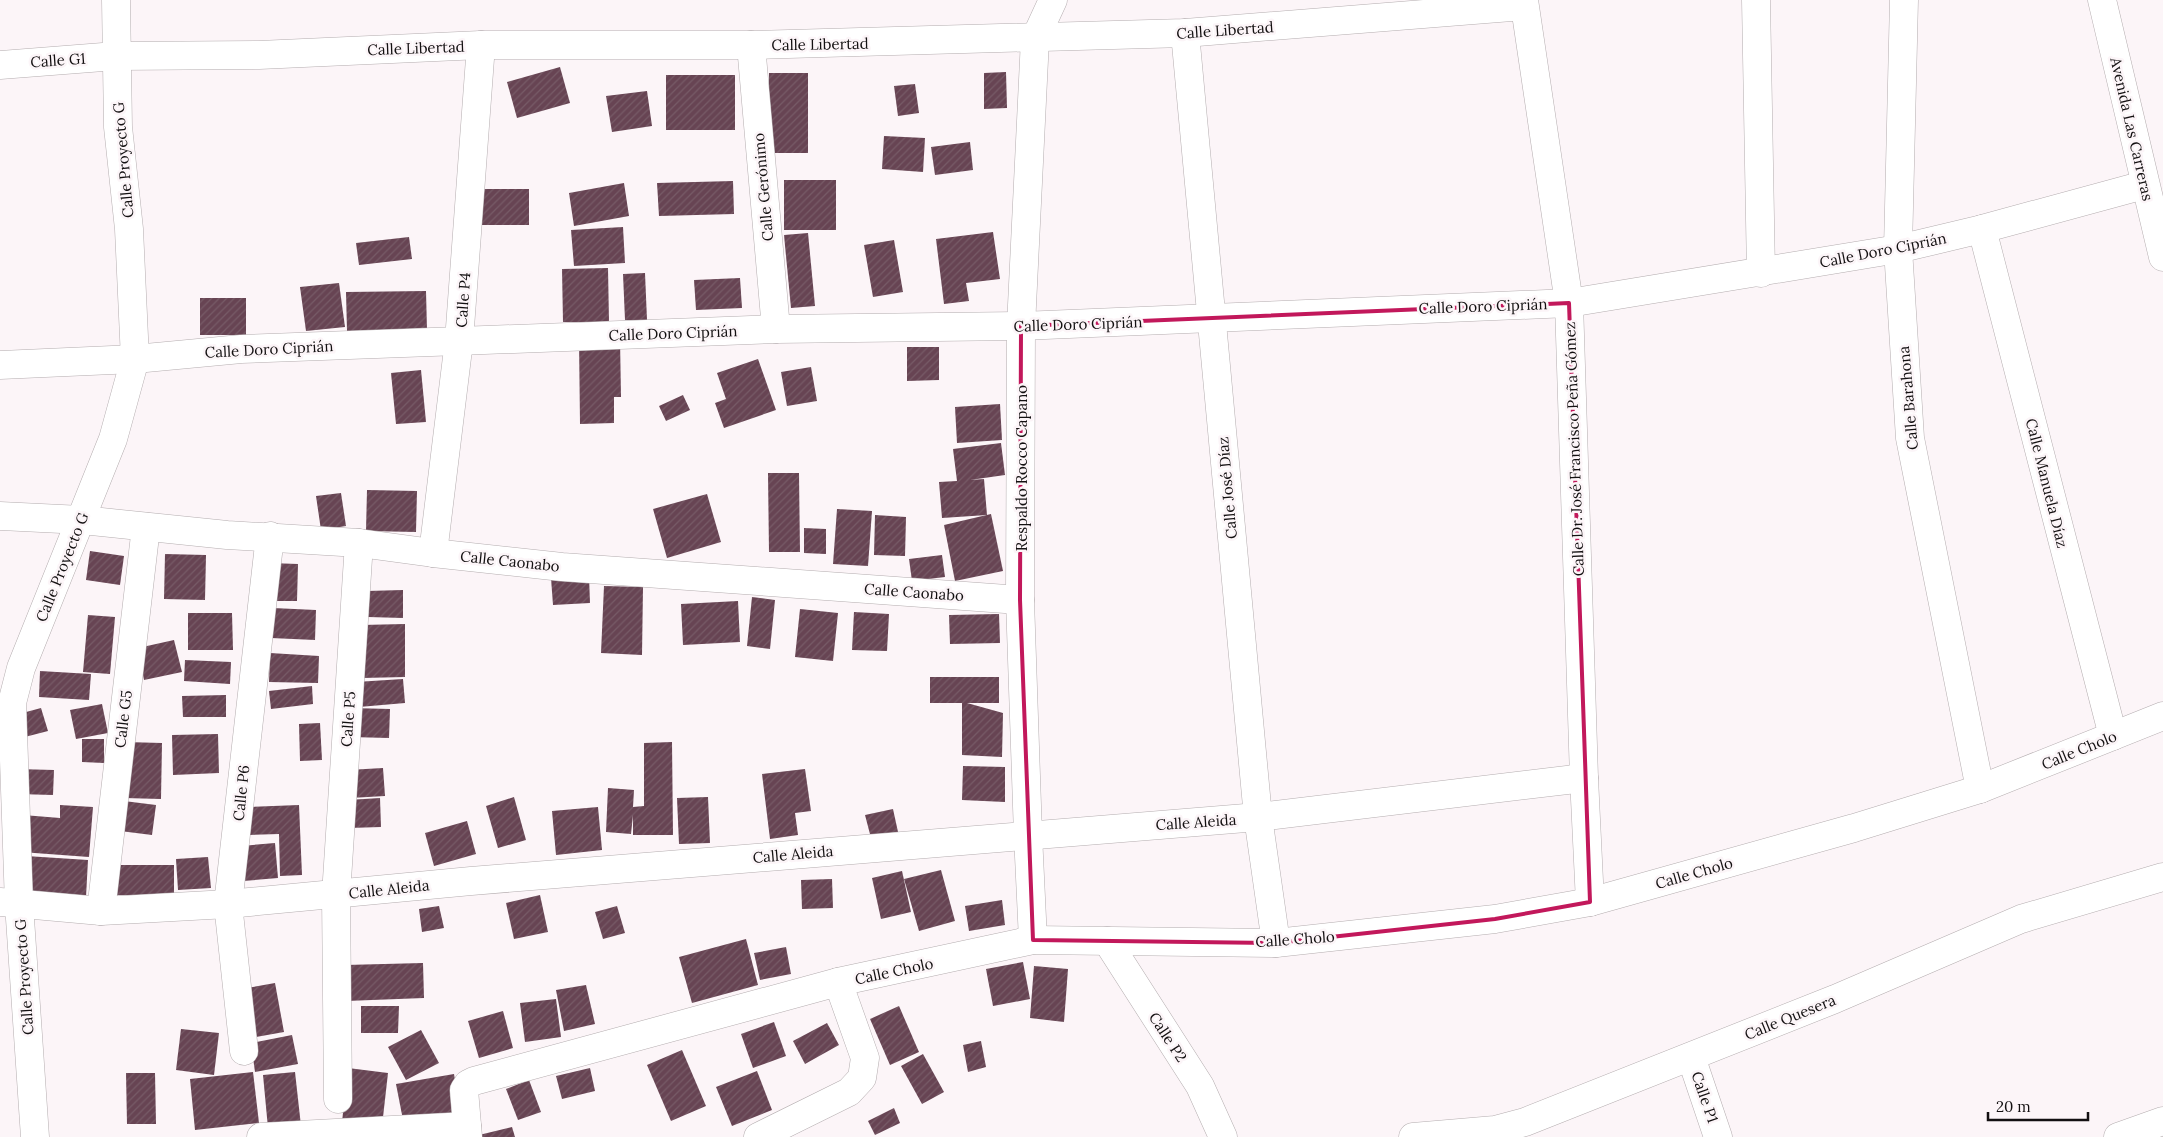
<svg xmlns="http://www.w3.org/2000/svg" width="2163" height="1137" font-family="Lora,serif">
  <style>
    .building { fill: url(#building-hatch) }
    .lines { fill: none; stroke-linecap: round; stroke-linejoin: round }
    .minor-casing { stroke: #b4adaf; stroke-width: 29 }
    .minor { stroke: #fff; stroke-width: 28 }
    .marked { fill: none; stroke: #c2185b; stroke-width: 4; stroke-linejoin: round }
    .labels { text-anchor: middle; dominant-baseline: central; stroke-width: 5; stroke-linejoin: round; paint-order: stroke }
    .street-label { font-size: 15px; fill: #131011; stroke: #fcf5f8 }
  </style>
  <defs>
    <pattern id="building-hatch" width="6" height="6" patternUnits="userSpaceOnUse" patternTransform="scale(1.25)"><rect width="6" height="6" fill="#674453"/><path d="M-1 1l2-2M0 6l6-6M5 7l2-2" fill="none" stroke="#775b67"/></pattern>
  </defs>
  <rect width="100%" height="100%" fill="#fcf5f8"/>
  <g class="building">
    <path d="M 560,67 L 570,103 L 517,118 L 507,82 Z"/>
    <path d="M 1006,72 L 1007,108 L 984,109 L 984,73 Z"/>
    <rect x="769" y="73" width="39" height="80"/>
    <rect x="666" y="75" width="69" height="55"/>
    <path d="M 915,84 L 919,113 L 898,116 L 894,86 Z"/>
    <path d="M 647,91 L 652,126 L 612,132 L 606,96 Z"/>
    <path d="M 884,136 L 925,138 L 923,172 L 882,169 Z"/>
    <path d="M 970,142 L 973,170 L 935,175 L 931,147 Z"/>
    <rect x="784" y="180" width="52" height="50"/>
    <path d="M 733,181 L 734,214 L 659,216 L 657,183 Z"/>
    <path d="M 624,183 L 629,216 L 574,226 L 569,193 Z"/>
    <rect x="482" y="189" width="47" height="36"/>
    <path d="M 623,227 L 625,263 L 574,266 L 571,230 Z"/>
    <path d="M 993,232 L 1000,279 L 966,283 L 969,301 L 944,304 L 936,239 Z"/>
    <path d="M 808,233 L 815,306 L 791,308 L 784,235 Z"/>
    <path d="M 409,237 L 412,259 L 359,265 L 356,243 Z"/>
    <path d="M 894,240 L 903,292 L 873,297 L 864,245 Z"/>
    <path d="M 608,268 L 609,322 L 563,322 L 562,269 Z"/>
    <path d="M 645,273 L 647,320 L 625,320 L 623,274 Z"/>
    <path d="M 740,278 L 742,308 L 696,310 L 694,280 Z"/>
    <path d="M 339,283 L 345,327 L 306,331 L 300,287 Z"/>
    <path d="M 426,291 L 427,330 L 347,331 L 346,292 Z"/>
    <rect x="200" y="298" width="46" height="37"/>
    <path d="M 579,339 L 620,339 L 621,397 L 614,397 L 614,423 L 580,424 Z"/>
    <path d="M 907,347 L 939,347 L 939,380 L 907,381 Z"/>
    <path d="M 758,359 L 776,410 L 724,428 L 715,403 L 726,399 L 717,373 Z"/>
    <path d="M 811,367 L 817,401 L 787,406 L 781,372 Z"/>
    <path d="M 421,370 L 426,422 L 396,424 L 391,373 Z"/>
    <path d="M 683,395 L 690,410 L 666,421 L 659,406 Z"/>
    <path d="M 1000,404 L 1002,440 L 957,443 L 955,407 Z"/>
    <path d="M 1001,443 L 1005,475 L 970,480 L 984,479 L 987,515 L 942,518 L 939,482 L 957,481 L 953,449 Z"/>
    <path d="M 768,473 L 799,473 L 800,552 L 769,552 Z"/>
    <path d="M 367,490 L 417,491 L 416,532 L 366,531 Z"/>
    <path d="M 341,493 L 346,526 L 321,530 L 316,496 Z"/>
    <path d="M 707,494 L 721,542 L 667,558 L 653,509 Z"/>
    <path d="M 837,509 L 872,511 L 868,566 L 833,564 Z"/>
    <path d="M 991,514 L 1003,571 L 955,581 L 944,525 Z"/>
    <path d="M 875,515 L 906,517 L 905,556 L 874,555 Z"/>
    <path d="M 804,528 L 826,529 L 826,554 L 804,553 Z"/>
    <path d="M 90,551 L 124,556 L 120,585 L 86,580 Z"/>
    <path d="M 165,554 L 206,555 L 205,600 L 164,599 Z"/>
    <path d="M 942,555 L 945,577 L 912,581 L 909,559 Z"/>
    <path d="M 270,563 L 298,564 L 297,601 L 269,601 Z"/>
    <path d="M 589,576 L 590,603 L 553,605 L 551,578 Z"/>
    <path d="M 604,586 L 643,587 L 642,655 L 601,653 Z"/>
    <path d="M 403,590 L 403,618 L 368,617 L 367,591 Z"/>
    <path d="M 752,597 L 775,600 L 770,649 L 747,646 Z"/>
    <path d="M 738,601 L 740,642 L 683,645 L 681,604 Z"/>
    <path d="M 273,608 L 316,610 L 315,640 L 271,638 Z"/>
    <path d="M 800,609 L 838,613 L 833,661 L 795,657 Z"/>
    <path d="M 854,612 L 889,614 L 887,651 L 852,650 Z"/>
    <path d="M 188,613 L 232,613 L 233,650 L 188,650 Z"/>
    <path d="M 999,614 L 1000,643 L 950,644 L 949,615 Z"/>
    <path d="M 88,615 L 115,617 L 110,674 L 83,672 Z"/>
    <path d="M 405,624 L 405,677 L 362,678 L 361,625 Z"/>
    <path d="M 174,640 L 182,672 L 144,680 L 138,648 Z"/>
    <path d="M 270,653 L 319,656 L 318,683 L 269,682 Z"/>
    <path d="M 185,660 L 231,662 L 230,684 L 184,681 Z"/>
    <path d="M 40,671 L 91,674 L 89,700 L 39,697 Z"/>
    <path d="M 930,677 L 999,677 L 999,703 L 967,703 L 1003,713 L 1002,757 L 962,755 L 962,703 L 930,703 Z"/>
    <path d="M 403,679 L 405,703 L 359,707 L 356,682 Z"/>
    <path d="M 312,686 L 313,704 L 271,709 L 269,691 Z"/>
    <path d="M 226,695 L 226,717 L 183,717 L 182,696 Z"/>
    <path d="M 102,704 L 108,733 L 76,739 L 70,710 Z"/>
    <path d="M 41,708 L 48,731 L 21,738 L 15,715 Z"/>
    <path d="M 351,708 L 390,709 L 389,738 L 350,737 Z"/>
    <path d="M 320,723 L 322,760 L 300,761 L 299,724 Z"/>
    <path d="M 218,734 L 219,773 L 173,775 L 172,735 Z"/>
    <path d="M 82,739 L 104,739 L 104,763 L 82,762 Z"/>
    <path d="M 125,742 L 162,743 L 161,799 L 124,798 Z"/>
    <path d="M 672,742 L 673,835 L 633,835 L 633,815 L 631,834 L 606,832 L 608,788 L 634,790 L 633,807 L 644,806 L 644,743 Z"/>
    <path d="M 963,766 L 1005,767 L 1005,802 L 962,800 Z"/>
    <path d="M 383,768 L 385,796 L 350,798 L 348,770 Z"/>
    <path d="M 17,769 L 54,770 L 53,795 L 17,794 Z"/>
    <path d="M 805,769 L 811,811 L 795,813 L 798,835 L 770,839 L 762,774 Z"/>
    <path d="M 514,797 L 526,840 L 498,848 L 486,806 Z"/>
    <path d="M 708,797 L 710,843 L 679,844 L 677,798 Z"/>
    <path d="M 380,798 L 381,827 L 349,828 L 348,800 Z"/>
    <path d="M 124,801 L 156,805 L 152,835 L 120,831 Z"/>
    <path d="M 60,805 L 93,807 L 89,857 L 21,852 L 23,815 L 60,818 Z"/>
    <path d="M 299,805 L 302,875 L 280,876 L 279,834 L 249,835 L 248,807 Z"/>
    <path d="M 598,807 L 602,850 L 556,855 L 552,811 Z"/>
    <path d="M 893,809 L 898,832 L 871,838 L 865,815 Z"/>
    <path d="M 467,821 L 476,854 L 434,866 L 425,833 Z"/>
    <path d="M 275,843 L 278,878 L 243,881 L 240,846 Z"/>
    <path d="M 26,856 L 88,860 L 86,897 L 23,892 Z"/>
    <path d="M 208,857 L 211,888 L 178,890 L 176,859 Z"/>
    <rect x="113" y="865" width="61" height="30"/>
    <path d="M 941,870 L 955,921 L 919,931 L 904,879 Z"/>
    <path d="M 902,871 L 911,912 L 881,919 L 872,878 Z"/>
    <path d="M 832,879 L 833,908 L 802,909 L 801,880 Z"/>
    <path d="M 540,895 L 548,932 L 514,939 L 506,903 Z"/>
    <path d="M 1002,900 L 1005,925 L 969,931 L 965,906 Z"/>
    <path d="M 439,906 L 444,928 L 422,932 L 419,909 Z"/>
    <path d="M 617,906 L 625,933 L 603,939 L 595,912 Z"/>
    <path d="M 746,939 L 758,985 L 692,1003 L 679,957 Z"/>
    <path d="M 786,947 L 791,974 L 760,980 L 754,953 Z"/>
    <path d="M 1023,962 L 1030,999 L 993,1006 L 986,969 Z"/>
    <path d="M 423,963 L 424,998 L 346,1001 L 345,965 Z"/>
    <path d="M 1034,966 L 1068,969 L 1064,1022 L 1030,1018 Z"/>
    <path d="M 275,983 L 284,1032 L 256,1037 L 247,988 Z"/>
    <path d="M 586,985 L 595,1024 L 564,1031 L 556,990 Z"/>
    <path d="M 556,999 L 561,1037 L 525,1042 L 520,1003 Z"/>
    <path d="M 361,1006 L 399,1006 L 398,1033 L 361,1033 Z"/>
    <path d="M 899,1006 L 919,1052 L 890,1065 L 870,1019 Z"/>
    <path d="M 503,1011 L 513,1048 L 479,1058 L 468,1021 Z"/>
    <path d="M 774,1022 L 786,1056 L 753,1068 L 741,1034 Z"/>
    <path d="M 827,1023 L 839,1045 L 805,1064 L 793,1041 Z"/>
    <path d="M 181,1029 L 219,1033 L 214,1075 L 176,1070 Z"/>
    <path d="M 421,1030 L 439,1063 L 406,1080 L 388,1047 Z"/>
    <path d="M 292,1035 L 298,1064 L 255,1072 L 251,1043 Z"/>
    <path d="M 981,1041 L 986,1067 L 968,1072 L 963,1045 Z"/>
    <path d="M 682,1050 L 706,1106 L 671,1121 L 647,1065 Z"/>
    <path d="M 923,1054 L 944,1092 L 922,1104 L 901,1066 Z"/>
    <path d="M 348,1068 L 388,1073 L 382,1126 L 342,1122 Z"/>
    <path d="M 590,1068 L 595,1091 L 562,1099 L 556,1076 Z"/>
    <path d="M 757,1071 L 772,1110 L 732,1126 L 716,1087 Z"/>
    <path d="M 253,1072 L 259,1123 L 195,1130 L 190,1079 Z"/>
    <path d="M 295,1072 L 301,1126 L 268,1128 L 263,1075 Z"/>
    <path d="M 126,1073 L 155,1073 L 156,1124 L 127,1124 Z"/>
    <path d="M 454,1074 L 461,1115 L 404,1125 L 396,1084 Z"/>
    <path d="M 529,1080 L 541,1112 L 518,1120 L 506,1089 Z"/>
    <path d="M 894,1108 L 900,1123 L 875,1135 L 868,1121 Z"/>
    <path d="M 512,1127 L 515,1137 L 479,1137 L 479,1135 Z"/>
  </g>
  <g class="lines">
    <g class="minor-casing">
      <g id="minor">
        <path d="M 1524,0 L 1569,303 L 1584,778 L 1590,902"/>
        <path d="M 1756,0 L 1761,273"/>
        <path d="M 1904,0 L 1898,249 L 1910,438 L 1980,789"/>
        <path d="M 2102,0 L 2163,257"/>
        <path d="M 1185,33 L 1258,817 L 1276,943"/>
        <path d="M 751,45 L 776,329"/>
        <path d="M 0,65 L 116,56 L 259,55 L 481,45 L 751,45 L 1185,33 L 1524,6"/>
        <path d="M 1982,229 L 2113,736"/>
        <path d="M 0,365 L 135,359 L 241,349 L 459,341 L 776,329 L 1021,326 L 1569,303 L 1898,249 L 1982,229 L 2144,185"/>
        <path d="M 0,516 L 82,520 L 227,535 L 359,543 L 433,553 L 562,567 L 1020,600"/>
        <path d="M 433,553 L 459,341 L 481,45"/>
        <path d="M 0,902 L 101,911 L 228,904 L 471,881 L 1258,817 L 1584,778"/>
        <path d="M 101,911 L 146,527"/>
        <path d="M 1033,940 L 1028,835 L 1020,600 L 1021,326 L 1035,39 L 1053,0"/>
        <path d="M 1107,941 L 1200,1086 L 1223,1137"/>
        <path d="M 244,1051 L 228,904 L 270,536"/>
        <path d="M 1691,1057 L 1718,1137"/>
        <path d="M 338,1099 L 336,895 L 359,543"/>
        <path d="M 35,1137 L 19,904 L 12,703 L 21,668 L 113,439 L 135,359 L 129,229 L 118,127 L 116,0"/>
        <path d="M 261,1137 L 467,1126"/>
        <path d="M 468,1137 L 464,1090 L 468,1084 L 474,1081 L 838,982 L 1033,940 L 1276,943 L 1495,919 L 1590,902 L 1854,828 L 1980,789 L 2163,716"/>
        <path d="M 758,1137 L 849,1092 L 862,1078 L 865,1058 L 838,982"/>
        <path d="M 1413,1137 L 1495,1130 L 1525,1122 L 1835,999 L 2021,919 L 2163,877"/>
        <path d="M 2118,1137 L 2163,1121"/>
      </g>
    </g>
    <use href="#minor" class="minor"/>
  </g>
  <path class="marked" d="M 1569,303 L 1590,902 L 1495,919 L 1276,943 L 1033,940 L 1020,600 L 1021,326 Z"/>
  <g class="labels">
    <g class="street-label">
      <text transform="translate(1225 30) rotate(-4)">Calle Libertad</text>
      <text transform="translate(820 44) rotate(-1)">Calle Libertad</text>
      <text transform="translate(416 48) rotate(-2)">Calle Libertad</text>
      <text transform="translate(58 60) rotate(-4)">Calle G1</text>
      <text transform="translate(2132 129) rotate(77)">Avenida Las Carreras</text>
      <text transform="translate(123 160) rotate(-95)">Calle Proyecto G</text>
      <text transform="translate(763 187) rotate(-95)">Calle Gerónimo</text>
      <text transform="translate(1883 250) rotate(-11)">Calle Doro Ciprián</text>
      <text transform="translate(463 300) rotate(-86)">Calle P4</text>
      <text transform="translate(1483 306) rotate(-2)">Calle Doro Ciprián</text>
      <text transform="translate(1078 324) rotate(-2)">Calle Doro Ciprián</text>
      <text transform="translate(673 333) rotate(-2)">Calle Doro Ciprián</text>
      <text transform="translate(269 349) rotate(-3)">Calle Doro Ciprián</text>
      <text transform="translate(1908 398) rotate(-95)">Calle Barahona</text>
      <text transform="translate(1574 449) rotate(-92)">Calle Dr. José Francisco Peña Gómez</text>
      <text transform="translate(1021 468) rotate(-90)">Respaldo Rocco Capano</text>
      <text transform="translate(2047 483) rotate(76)">Calle Manuela Díaz</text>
      <text transform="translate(1227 488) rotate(-95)">Calle José Díaz</text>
      <text transform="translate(510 561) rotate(6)">Calle Caonabo</text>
      <text transform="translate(62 567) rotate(-68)">Calle Proyecto G</text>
      <text transform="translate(914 592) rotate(4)">Calle Caonabo</text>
      <text transform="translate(123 719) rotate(-83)">Calle G5</text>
      <text transform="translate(348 719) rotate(-86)">Calle P5</text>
      <text transform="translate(2079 750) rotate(-22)">Calle Cholo</text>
      <text transform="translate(241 793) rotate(-84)">Calle P6</text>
      <text transform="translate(1196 822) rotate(-4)">Calle Aleida</text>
      <text transform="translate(793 854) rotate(-5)">Calle Aleida</text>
      <text transform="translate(1694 873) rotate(-16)">Calle Cholo</text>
      <text transform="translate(389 889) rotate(-6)">Calle Aleida</text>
      <text transform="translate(1295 939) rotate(-4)">Calle Cholo</text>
      <text transform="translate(894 971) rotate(-12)">Calle Cholo</text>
      <text transform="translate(24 977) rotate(-94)">Calle Proyecto G</text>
      <text transform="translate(1790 1017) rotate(-22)">Calle Quesera</text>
      <text transform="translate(1168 1037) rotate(57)">Calle P2</text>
      <text transform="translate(1705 1097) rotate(71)">Calle P1</text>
    </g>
  </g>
  <path d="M1988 1112v8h100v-8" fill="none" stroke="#131011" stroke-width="2.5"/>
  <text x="1996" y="1112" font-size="15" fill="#131011" stroke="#fcf5f8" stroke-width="4" paint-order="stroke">20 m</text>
</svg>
